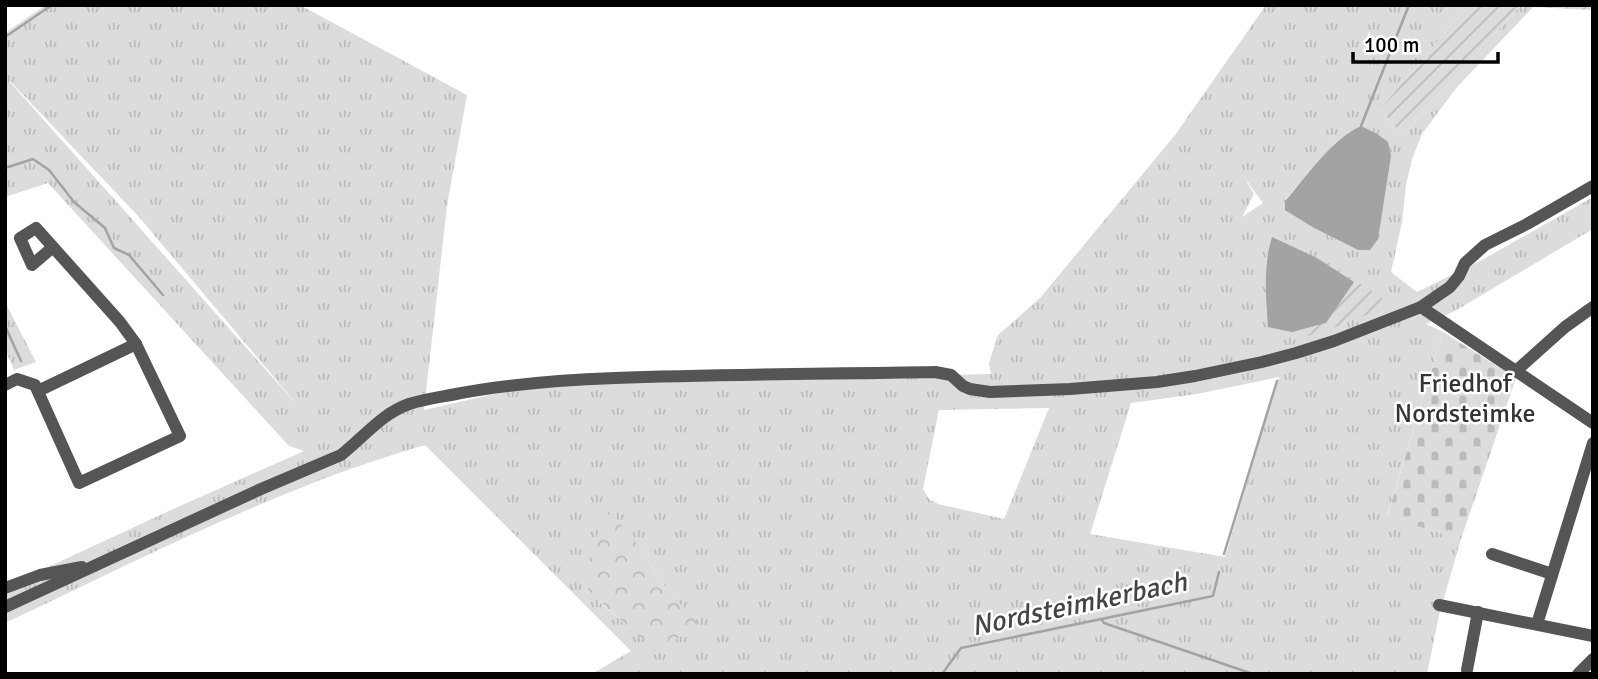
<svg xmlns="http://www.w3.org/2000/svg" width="1598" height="679" font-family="Signika,sans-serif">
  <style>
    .grass { fill: url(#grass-tufts); fill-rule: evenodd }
    .forest { fill: url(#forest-crowns) }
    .cemetery { fill: url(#cemetery-stones) }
    .garden { fill: url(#garden-furrows) }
    .water { fill: #a3a3a3 }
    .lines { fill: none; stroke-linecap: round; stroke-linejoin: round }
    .stream { stroke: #a3a3a3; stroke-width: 2.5 }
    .minor { stroke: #555; stroke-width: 12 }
    .labels { text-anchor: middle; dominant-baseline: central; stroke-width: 5; stroke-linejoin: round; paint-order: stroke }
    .park-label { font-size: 26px; fill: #333; stroke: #fff }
    .water-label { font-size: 28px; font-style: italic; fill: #444; stroke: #fff }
  </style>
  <defs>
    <pattern id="grass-tufts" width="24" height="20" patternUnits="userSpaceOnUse" patternTransform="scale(1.75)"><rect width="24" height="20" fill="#dcdcdc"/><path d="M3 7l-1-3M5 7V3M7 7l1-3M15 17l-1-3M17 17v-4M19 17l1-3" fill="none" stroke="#bbb"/></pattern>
    <pattern id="forest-crowns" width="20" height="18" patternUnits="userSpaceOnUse" patternTransform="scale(1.75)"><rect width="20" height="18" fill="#dcdcdc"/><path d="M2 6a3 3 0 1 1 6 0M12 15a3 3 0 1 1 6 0" fill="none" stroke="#bbb"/></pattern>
    <pattern id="cemetery-stones" width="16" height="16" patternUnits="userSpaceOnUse" patternTransform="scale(1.75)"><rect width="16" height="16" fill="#dcdcdc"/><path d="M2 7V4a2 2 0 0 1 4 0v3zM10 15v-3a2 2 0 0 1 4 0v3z" fill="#bbb"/></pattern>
    <pattern id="garden-furrows" width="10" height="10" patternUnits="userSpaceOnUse" patternTransform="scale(1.75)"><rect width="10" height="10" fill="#dcdcdc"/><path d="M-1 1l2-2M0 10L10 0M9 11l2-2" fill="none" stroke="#bbb"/></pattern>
  </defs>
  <rect width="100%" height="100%" fill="#fff"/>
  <g class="grass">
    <path d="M 46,5 L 300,5 L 467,95 L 447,206 L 424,410 L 526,387 L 638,381 L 991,374 L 989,363 L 998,335 L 1040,298 L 1175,135 L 1266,5 L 1469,5 L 1380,109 L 1403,136 L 1424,110 L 1521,5 L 1535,5 L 1457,87 L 1422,134 L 1412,159 L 1406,185 L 1402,222 L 1391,272 L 1417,292 L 1482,260 L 1593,197 L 1593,229 L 1455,311 L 1426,324 L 1443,332 L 1387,516 L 1461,539 L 1439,615 L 1427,674 L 592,674 L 631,651 L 425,445 C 279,487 143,558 5,623 L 5,587 L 171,510 L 304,451 L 289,446 L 48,183 L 5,197 L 5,33 ZM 10,81 L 139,217 L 299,407 L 10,82 ZM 1336,142 L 1370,250 L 1358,250 L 1314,228 L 1285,200 ZM 1244,177 L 1263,203 L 1242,217 L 1254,194 ZM 1279,377 L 1225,557 L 1090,534 L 1131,403 L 1197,394 ZM 1049,408 L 1004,519 L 938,504 L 929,499 L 923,489 L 939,410 ZM 640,548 L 665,587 L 699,626 L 623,622 L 602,604 L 587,587 Z"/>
    <path d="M 5,302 L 36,362 L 14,370 L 5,349 Z"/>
  </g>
  <path class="forest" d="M 607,512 L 612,513 L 640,548 L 665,587 L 700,626 L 655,651 L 594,596 C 592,593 589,591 587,587 C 583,577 599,522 607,512 Z"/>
  <path class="cemetery" d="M 1443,332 L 1516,378 L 1461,539 L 1387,517 Z"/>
  <g class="garden">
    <path d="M 1469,5 L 1521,5 L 1424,110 L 1403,136 L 1380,109 Z"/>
    <path d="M 1535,5 L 1593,5 L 1593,10 L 1533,7 Z"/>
    <path d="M 1320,257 L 1373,292 L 1391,305 L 1330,329 L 1295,340 Z"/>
  </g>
  <g class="water">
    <path d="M 1361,126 L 1377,134 L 1388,142 L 1391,156 L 1378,239 L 1370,250 L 1358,250 L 1314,228 L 1285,210 L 1285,201 C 1307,176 1332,139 1361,126 Z"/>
    <path d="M 1272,237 L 1317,258 L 1354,282 L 1326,323 L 1292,332 L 1268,327 C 1266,296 1263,267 1272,237 Z"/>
  </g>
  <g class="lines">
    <g class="stream">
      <path d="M 5,37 L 52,5"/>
      <path d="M 1361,126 L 1409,5"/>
      <path d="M 5,168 L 33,159 L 49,170 L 74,202 L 105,228 L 114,248 L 129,255 L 163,295"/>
      <path d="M 5,326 L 21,361"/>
      <path d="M 1224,554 L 1277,381"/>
      <path d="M 1102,620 L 1104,623 L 1253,674"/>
      <path d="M 942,674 L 961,648 L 1213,596 L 1219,572"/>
    </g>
    <g class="minor">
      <path d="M 1421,307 L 1593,423"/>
      <path d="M 1517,370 L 1565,327 L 1593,307"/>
      <path d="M 5,385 L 17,379 L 35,385 L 79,483 L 180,436 L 136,344 L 120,322 L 36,228 L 20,238 L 32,265 L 53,247"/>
      <path d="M 38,391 L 136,344"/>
      <path d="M 1492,554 L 1552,574"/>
      <path d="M 5,588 L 40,575 L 82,567"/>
      <path d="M 1439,605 L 1593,636"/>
      <path d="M 5,607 L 261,489 L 341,455 C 364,437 381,414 409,404 C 424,399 440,397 456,394 C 508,384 561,380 615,378 C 722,374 828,374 935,372 L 951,375 L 963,386 L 970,389 L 990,392 L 1070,389 L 1157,382 L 1195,376 L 1262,362 L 1296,353 L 1334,341 L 1421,307 L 1450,287 L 1459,276 L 1465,263 L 1485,245 L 1527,224 L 1593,186"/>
      <path d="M 1537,624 L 1593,443"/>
      <path d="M 1467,670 L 1478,612"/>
      <path d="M 1578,674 L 1593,659"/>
    </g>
  </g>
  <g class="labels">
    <g class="park-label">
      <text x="1465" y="384">Friedhof<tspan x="1465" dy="30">Nordsteimke</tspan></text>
    </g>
    <g class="water-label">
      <text transform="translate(1079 604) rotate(-12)">Nordsteimkerbach</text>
    </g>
  </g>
  <rect width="1598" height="679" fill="none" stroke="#000000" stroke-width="14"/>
  <path d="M1353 52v10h145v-10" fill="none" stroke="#000000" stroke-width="3.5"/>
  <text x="1364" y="52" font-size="21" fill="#000000" stroke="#ffffff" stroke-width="5" paint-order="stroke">100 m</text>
</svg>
